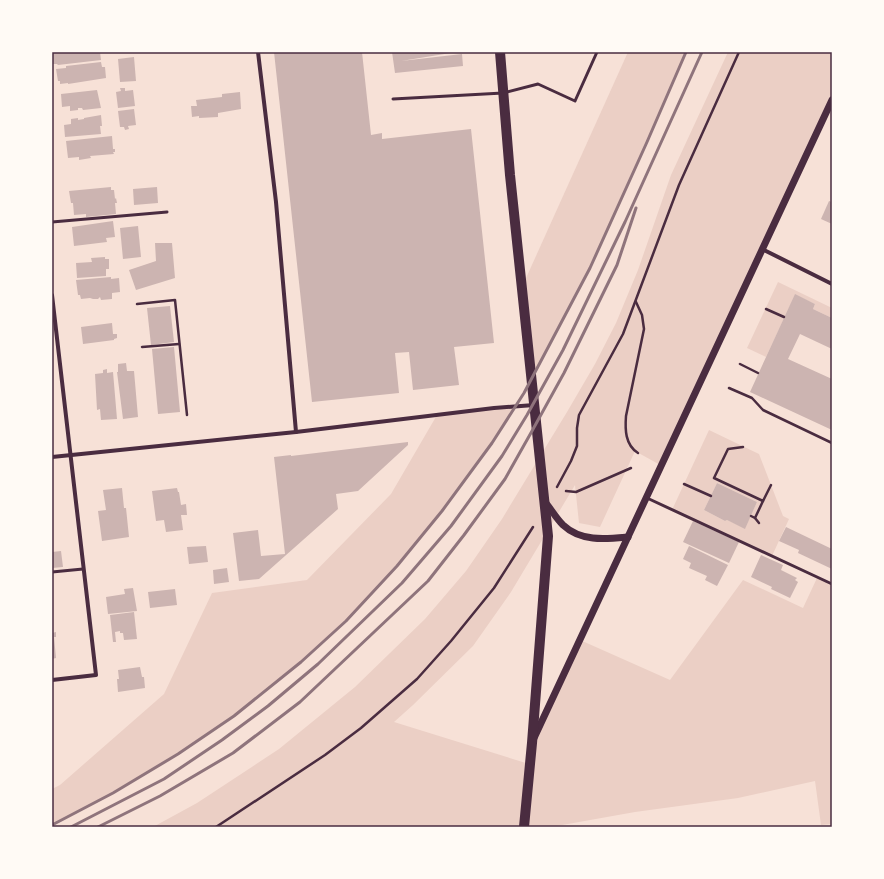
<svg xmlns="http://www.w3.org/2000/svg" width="884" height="879" font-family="'Fira Sans Condensed',sans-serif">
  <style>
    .green { fill: #ebcfc5; fill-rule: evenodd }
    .building { fill: #ccb4b1 }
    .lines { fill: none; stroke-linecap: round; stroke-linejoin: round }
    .path { stroke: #4a2c40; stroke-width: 2.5 }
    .service { stroke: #4a2c40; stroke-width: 3 }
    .minor { stroke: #4a2c40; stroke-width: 4 }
    .tertiary { stroke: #4a2c40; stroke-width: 7 }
    .primary { stroke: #4a2c40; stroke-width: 10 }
    .rail { stroke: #8f747c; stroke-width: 3 }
    .neatline { fill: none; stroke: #4a2c40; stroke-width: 1.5 }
  </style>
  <rect width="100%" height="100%" fill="#f7e1d7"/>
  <g class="green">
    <path d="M 628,52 L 686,52 L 647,142 L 590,268 L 532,379 L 522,287 Z"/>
    <path d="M 728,52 L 832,52 L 832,100 L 662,466 L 635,451 L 600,527 L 579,523 L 575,485 L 511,592 L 473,646 L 413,705 L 394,722 L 529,764 L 532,743 L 580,640 L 670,680 L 743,580 L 803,608 L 817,578 L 832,584 L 832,824 L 821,825 L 815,781 L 738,798 L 635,812 L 551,827 L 153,827 L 197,803 L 279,749 L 355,687 L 425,619 L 466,571 L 502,519 L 567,412 L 595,364 L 616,323 L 638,270 L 671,175 Z"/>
    <path d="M 778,282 L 832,308 L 832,318 L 813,309 L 815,304 L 795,295 L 766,357 L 747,348 Z"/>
    <path d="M 515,407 C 465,483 411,557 346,621 C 261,705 159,772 52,825 L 52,789 L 60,785 L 164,694 L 212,593 L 307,580 L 391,494 L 437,415 Z"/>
    <path d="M 709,430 L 759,454 L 783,516 L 789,519 L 772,556 L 672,510 ZM 717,483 L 757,502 L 745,528 L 727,520 L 725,521 L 704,510 Z"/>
  </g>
  <g class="building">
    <path d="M 52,52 L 100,52 L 101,60 L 58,65 L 57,64 L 53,64 Z"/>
    <path d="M 274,52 L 362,52 L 371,135 L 382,133 L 382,139 L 471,129 L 494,343 L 454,347 L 459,385 L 413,390 L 409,352 L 395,353 L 399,393 L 312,402 Z"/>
    <path d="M 392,52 L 457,52 L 401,61 L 462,54 L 463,66 L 395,73 Z"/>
    <path d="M 134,57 L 136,81 L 120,82 L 118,59 Z"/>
    <path d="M 101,62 L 102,67 L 105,67 L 106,78 L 68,84 L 68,83 L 60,84 L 60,81 L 58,81 L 56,69 L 66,68 L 66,66 Z"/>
    <path d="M 120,88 L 125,88 L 125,91 L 133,90 L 135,106 L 118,108 L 116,92 L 121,91 Z"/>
    <path d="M 97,90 L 101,108 L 83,110 L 82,108 L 78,108 L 78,110 L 70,111 L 70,106 L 62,107 L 61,94 Z"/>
    <path d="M 240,92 L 241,109 L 218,113 L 218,117 L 199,118 L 199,116 L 192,117 L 191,106 L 197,106 L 196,100 L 222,97 L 222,94 Z"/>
    <path d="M 134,109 L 136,125 L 128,126 L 129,129 L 125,130 L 124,127 L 120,127 L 118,111 Z"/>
    <path d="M 101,115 L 102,126 L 100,126 L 101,134 L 65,137 L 64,125 L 71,124 L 71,119 L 78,118 L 78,120 L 84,119 L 84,118 Z"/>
    <path d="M 112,136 L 113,149 L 115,149 L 115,152 L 113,152 L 114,154 L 90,156 L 91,158 L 79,160 L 79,157 L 68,158 L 66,141 Z"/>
    <path d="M 111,187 L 111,190 L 114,190 L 115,199 L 116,198 L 117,203 L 115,203 L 116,214 L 86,217 L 86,214 L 74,215 L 73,203 L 71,203 L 69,191 Z"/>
    <path d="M 157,187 L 158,203 L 134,205 L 133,189 Z"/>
    <path d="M 829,201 L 832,202 L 832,224 L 821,219 Z"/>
    <path d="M 113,221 L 115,237 L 106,238 L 107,242 L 74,246 L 72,227 Z"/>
    <path d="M 138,226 L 141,257 L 123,259 L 120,228 Z"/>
    <path d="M 155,243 L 172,243 L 175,278 L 136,290 L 129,270 L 156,261 Z"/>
    <path d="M 105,257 L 105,259 L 109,259 L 109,269 L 106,269 L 106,276 L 77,278 L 76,263 L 92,262 L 91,258 Z"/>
    <path d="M 111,277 L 111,279 L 119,278 L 120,292 L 112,293 L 112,299 L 101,300 L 100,297 L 98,299 L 93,299 L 90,298 L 81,299 L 80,295 L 78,295 L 76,280 Z"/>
    <path d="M 795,294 L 815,304 L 813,309 L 832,318 L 832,349 L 800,334 L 788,359 L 832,379 L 832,430 L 750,392 Z"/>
    <path d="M 170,306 L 174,342 L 151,345 L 147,308 Z"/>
    <path d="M 112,323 L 113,334 L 117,334 L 117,338 L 114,339 L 114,340 L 83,344 L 81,327 Z"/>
    <path d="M 174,347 L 180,412 L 158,414 L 152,349 Z"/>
    <path d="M 126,363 L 127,371 L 134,371 L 138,417 L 123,419 L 117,372 L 118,372 L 118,364 Z"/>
    <path d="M 107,369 L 107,373 L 113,372 L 117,419 L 101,420 L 100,409 L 97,410 L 95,374 L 103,373 L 103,370 Z"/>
    <path d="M 408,442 L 408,445 L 358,491 L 336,494 L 338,509 L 259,579 L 239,581 L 233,533 L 258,530 L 261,556 L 285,554 L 274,457 L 291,455 L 291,456 Z"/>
    <path d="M 717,483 L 757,502 L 745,529 L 727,520 L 725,521 L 704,510 Z"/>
    <path d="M 122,488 L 124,508 L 126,508 L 129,537 L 102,541 L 98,511 L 106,510 L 103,490 Z"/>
    <path d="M 177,488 L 178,492 L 179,492 L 181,505 L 186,504 L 187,515 L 181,515 L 183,530 L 166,532 L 164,520 L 156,521 L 152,491 Z"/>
    <path d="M 693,521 L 739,542 L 729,563 L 683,542 Z"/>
    <path d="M 786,527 L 832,549 L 832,569 L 798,553 L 799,550 L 779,541 Z"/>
    <path d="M 206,546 L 208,562 L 189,564 L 187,547 Z"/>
    <path d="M 689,546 L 728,565 L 717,586 L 705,580 L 707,576 L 689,568 L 691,563 L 683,559 Z"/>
    <path d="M 61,551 L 63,567 L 52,568 L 52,552 Z"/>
    <path d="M 761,555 L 783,565 L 781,570 L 797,578 L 795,580 L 798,582 L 790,598 L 771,589 L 772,587 L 751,577 Z"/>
    <path d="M 227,568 L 229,582 L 214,584 L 213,570 Z"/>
    <path d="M 133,588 L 137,611 L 108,614 L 106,597 L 125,594 L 124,589 Z"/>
    <path d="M 175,589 L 177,605 L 150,608 L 148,592 Z"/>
    <path d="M 134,612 L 137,639 L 124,640 L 123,633 L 120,633 L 120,631 L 115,632 L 116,642 L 113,642 L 110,615 Z"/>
    <path d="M 56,632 L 56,637 L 54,637 L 56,658 L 52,659 L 52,633 Z"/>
    <path d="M 140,667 L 142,677 L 144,677 L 145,688 L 118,692 L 117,679 L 119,679 L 118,670 Z"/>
  </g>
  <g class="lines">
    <g class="path">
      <path d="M 636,302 L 642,315 L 644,329 L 626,416 C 625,429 625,445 638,453"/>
      <path d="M 137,304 L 175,300 L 187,415"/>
      <path d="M 766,309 L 784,317"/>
      <path d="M 142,347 L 179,344"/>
      <path d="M 740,364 L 758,373"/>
      <path d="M 729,388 L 752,398 L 763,410 L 832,443"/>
      <path d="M 743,447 L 728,449 L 714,478 L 763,501 L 771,485"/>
      <path d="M 684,484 L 711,496"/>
      <path d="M 557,487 L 571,461 L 577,446 L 577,428 L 579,415 L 623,334 L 679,185 L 739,52"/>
      <path d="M 566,491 L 576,492 L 631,468"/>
      <path d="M 751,516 L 755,518 L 763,501"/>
      <path d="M 755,518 L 759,523"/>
      <path d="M 216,827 L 325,755 L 361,728 L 417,679 L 451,641 L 494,588 L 533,527"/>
    </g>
    <g class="service">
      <path d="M 393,99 L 503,93 L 538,84 L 575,101 L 597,52"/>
      <path d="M 52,222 L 167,212"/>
      <path d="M 647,498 L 832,584"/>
      <path d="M 52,572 L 83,569"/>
    </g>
    <g class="minor">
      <path d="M 258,52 L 276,202 L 296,432"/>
      <path d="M 762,249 L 832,284"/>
      <path d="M 52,295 L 96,675 L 52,680"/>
      <path d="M 52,457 L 296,432 L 494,408 L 534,405"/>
    </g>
    <g class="tertiary">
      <path d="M 545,502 C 551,509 556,518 563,525 C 581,542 606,539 628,537"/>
      <path d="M 534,738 L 832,100"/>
    </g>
    <path class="primary" d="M 500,52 L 510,175 L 548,536 L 532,743 L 524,827"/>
    <g class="rail">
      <path d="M 52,825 L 113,793 L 178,754 L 234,716 L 301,662 L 346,621 L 397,566 L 442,511 L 492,443 L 524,393 L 590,268 L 647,142 L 686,52"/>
      <path d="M 71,827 L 164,779 L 222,740 L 268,706 L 318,664 L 402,583 L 451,526 L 502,456 L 527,415 L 563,350 L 625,222 L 702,52"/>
      <path d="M 98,827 L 160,796 L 233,753 L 300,702 L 428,581 L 464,535 L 505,479 L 532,431 L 564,373 L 617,265 L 636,208"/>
    </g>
  </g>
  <rect width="884" height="879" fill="none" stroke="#fffaf5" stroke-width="106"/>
  <rect x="53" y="53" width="778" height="773" class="neatline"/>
</svg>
